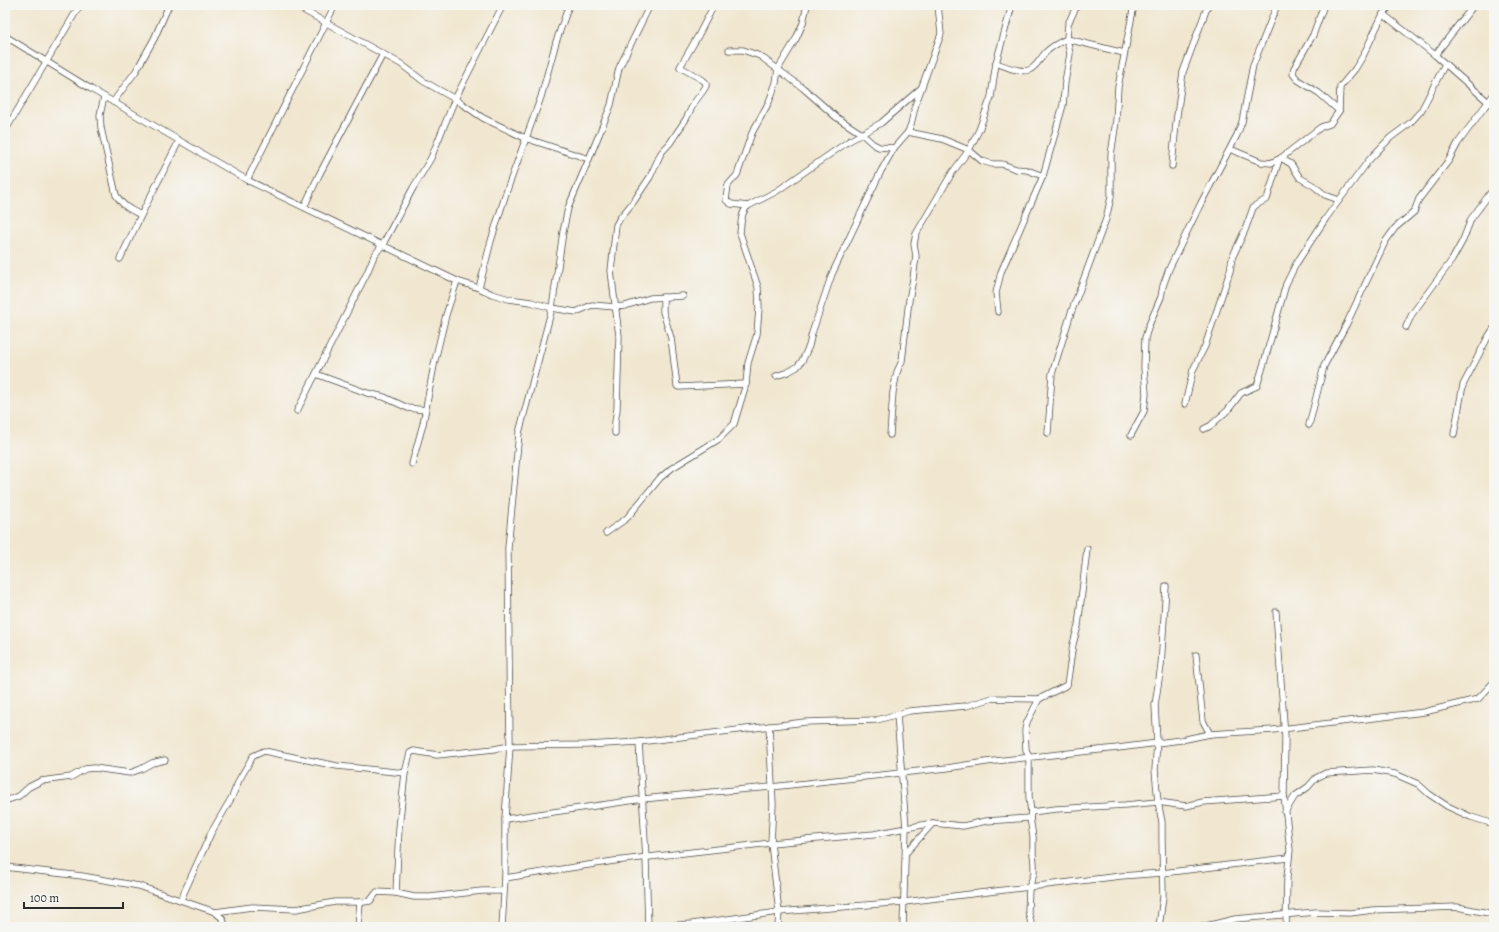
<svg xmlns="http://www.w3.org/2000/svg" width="1499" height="932" font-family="Alegreya,serif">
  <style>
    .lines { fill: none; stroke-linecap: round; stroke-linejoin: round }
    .street-casing { stroke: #494744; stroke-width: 7 }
    .street { stroke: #fff; stroke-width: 5.5 }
  </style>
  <rect width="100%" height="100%" fill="#f6f6f2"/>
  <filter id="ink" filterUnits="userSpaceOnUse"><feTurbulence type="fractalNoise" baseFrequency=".025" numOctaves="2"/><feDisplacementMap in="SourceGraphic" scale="8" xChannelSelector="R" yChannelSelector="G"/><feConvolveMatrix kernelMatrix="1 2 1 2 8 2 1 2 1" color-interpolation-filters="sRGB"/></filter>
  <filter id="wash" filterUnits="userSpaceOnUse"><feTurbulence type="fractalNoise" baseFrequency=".012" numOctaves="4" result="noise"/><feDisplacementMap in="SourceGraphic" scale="16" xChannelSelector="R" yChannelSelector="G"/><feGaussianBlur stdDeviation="0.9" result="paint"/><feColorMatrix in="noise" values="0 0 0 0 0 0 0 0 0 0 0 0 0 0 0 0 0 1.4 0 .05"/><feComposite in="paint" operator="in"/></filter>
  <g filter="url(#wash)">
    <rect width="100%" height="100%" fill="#f1e7d0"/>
  </g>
  <g filter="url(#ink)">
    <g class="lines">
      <g class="street-casing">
        <g id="street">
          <path d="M 294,5 L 401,64 L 423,81 L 455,99 L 483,118 L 525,138 L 589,159"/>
          <path d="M 807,5 L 803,23 L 796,39 L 778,69 L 776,83 L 769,102 L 752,133 L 737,175 L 728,185 L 726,200 L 731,204 L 748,206 L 777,191 L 849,141 L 881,123 L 920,89"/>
          <path d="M 1324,5 L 1313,35 L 1294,68 L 1293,74 L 1298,80 L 1319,93 L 1339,111"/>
          <path d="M 1383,14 L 1435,55 L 1494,107"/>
          <path d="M 5,36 L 91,89 L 247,180 L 457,281 L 479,288 L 492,294 L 509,299 L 531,302 L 552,308 L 576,312 L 592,305 L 615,307 L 625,306 L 650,298 L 683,296"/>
          <path d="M 729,50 L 743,50 L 760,56 L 803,88 L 836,117 L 862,134 L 873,144 L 879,147 L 894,148"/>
          <path d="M 1435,55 L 1474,5"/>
          <path d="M 996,63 L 1012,5"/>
          <path d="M 104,97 L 100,115 L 101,128 L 116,195 C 124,207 129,209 141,215"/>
          <path d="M 113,102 L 136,71 L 154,39 L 169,5"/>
          <path d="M 5,131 L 80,5"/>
          <path d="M 908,132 L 942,139 L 969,150 L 982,161 L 992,164 L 1002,164 L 1016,169 L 1027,170 L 1043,176"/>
          <path d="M 1230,149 L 1261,162 L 1271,163 L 1281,158 L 1321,127 L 1330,124 L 1339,111 L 1340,87 L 1355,69 L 1363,56 L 1383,14 L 1391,5"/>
          <path d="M 1281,158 L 1291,164 L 1300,178 L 1314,186 L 1325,195 L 1339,200"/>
          <path d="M 1172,166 L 1176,123 L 1183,72 L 1208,5"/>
          <path d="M 247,180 L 335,5"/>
          <path d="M 304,207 L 319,175 L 383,54"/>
          <path d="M 120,259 L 146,205 L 179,141"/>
          <path d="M 479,288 L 491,241 L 507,190 L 541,97 L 556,42 L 569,5"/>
          <path d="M 663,297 L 663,312 L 671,338 L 677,386 L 679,387 L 746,384"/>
          <path d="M 998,312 L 996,293 L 1001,272 L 1043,176 L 1063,105 L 1065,82 L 1070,54 L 1067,39 L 1068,24 L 1077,5"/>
          <path d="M 1406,327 L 1412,314 L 1452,260 L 1463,240 L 1471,219 L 1494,188"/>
          <path d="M 316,374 L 367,393 L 384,397 L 408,408 L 425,410"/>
          <path d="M 776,376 L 788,372 L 797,367 L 802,361 L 809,346 L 812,333 L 832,274 L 881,171 L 894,148 L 908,132 L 911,124 L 916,103 L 941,34 L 938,5"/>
          <path d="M 1185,404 L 1193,370 L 1205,346 L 1230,271 L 1232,258 L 1245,230 L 1253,208 L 1256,205 L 1267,199 L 1279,160"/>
          <path d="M 297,411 L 367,273 L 374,256 L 383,244 L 413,188 L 431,158 L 455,99 L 503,5"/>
          <path d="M 1309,425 L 1324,366 L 1347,323 L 1385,242 L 1395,228 L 1414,212 L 1419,199 L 1449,160 L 1458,143 L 1494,94"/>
          <path d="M 1204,429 L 1210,426 L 1228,410 L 1241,393 L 1257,386 L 1264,363 L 1286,284 L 1296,264 L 1326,218 L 1369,160 L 1390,138 L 1410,123 L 1421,111 L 1445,64"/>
          <path d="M 615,433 L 615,422 L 617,409 L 619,336 L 611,271 L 616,225 L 620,218 L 634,201 L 650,177 L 661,153 L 670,143 L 686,119 L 694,103 L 703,91 L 706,86 L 706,83 L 703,80 L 680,67 L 698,36 L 714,5"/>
          <path d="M 1048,433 L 1052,374 L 1071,313 L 1106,219 L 1111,197 L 1111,155 L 1116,121 L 1118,87 L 1134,5"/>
          <path d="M 1454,434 L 1463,385 L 1487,339 L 1494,328"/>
          <path d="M 890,435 L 893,392 L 897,372 L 902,361 L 909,300 L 913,279 L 916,256 L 914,244 L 916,234 L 952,173 L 969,150 L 979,130 L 991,97 L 996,63 C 1005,66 1019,73 1029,70 C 1036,68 1041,57 1046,52 C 1052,46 1060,42 1067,39 L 1124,53"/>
          <path d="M 1131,435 L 1144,411 L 1146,394 L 1144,367 L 1145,338 L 1149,325 L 1161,297 L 1163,286 L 1169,269 L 1201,203 L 1237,135 L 1242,122 L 1253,65 L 1277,5"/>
          <path d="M 412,464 L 423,424 L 435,360 L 446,315 L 457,281"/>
          <path d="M 606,533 L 627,518 L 660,478 L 672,468 L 719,439 L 734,424 L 746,384 L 748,363 L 757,334 L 759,308 L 758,287 L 740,233 C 741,224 741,212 748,206"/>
          <path d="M 1276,612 L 1285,737 L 1284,796 L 1290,850 L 1287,877 L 1286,927"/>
          <path d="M 1196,655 L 1203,721 L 1210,734"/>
          <path d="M 897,715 L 906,828 L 903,927"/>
          <path d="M 769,726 L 773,804 L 771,843 L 779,912 L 778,927"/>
          <path d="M 639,742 L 646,858 L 648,927"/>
          <path d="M 5,801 L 19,796 L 29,787 L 41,781 L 71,777 L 85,769 L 94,768 L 130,773 L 141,769 L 152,763 L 165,760"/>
          <path d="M 1031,812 L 1056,809 L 1125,805 L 1158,802 L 1186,806 L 1203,802 L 1284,796"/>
          <path d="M 1285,812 L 1295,796 L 1308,787 L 1316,778 L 1326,773 L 1373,770 L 1395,774 L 1418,784 L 1429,794 L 1447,806 L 1471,817 L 1494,824"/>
          <path d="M 505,819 L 643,799 L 712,792 L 771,787 L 947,768 L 986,762 L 1118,748 L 1181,740 L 1210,734 L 1273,730 L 1424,712 L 1478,699 L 1494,682"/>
          <path d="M 906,853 L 933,823"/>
          <path d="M 5,867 L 82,876 L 139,886 L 215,912 L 222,918 L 226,927"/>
          <path d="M 505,878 L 614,861 L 771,843 L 874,834 L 933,823 L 963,826 L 986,821 L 1030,818"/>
          <path d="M 396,893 L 399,828 L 405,773 L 410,753 L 414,751 L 437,755 L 494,749 L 510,746 L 587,745 L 639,742 L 805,722 L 877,720 L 909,711 L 966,706 L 993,698 L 1039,699"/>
          <path d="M 181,899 L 211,833 L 232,797 L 239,780 L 253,756 L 264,751 L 337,766 L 405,773"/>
          <path d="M 215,912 L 252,907 L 296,909 L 335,902 L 364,902 L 370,901 L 377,892 L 396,893 L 414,897 L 430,897 L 482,891 L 503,891"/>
          <path d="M 358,927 L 360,902"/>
          <path d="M 502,927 L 505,878 L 505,819 L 510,746 L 508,548 L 519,433 L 552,308 L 563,232 L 568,208 L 589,159 L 611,105 L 619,68 L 650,5"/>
          <path d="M 650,927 L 692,924 L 779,912 L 904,902 L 1121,876 L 1162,873 L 1288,858"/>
          <path d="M 1032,927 L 1028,911 L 1029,888 L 1034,873 L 1034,863 L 1033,854 L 1033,837 L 1030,818 L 1031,812 L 1029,797 L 1029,757 L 1026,750 L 1025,730 L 1027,722 L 1039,699 L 1067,685 L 1073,644 L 1078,626 L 1087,549"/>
          <path d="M 1159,927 L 1163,897 L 1162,838 L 1162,822 L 1158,802 L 1155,770 L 1157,742 L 1155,705 L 1161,666 L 1166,586"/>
          <path d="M 1202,927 L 1235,919 L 1316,912 L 1350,913 L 1373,910 L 1457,907 L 1494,914"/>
        </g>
      </g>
      <use href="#street" class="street"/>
    </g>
  </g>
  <rect width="1499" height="932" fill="none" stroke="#f6f6f2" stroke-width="20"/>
  <path d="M24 902v6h99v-6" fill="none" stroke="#2b2b2b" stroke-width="2"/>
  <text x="30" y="902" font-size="12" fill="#2b2b2b" stroke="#f6f6f2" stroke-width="3" paint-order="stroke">100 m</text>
</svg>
